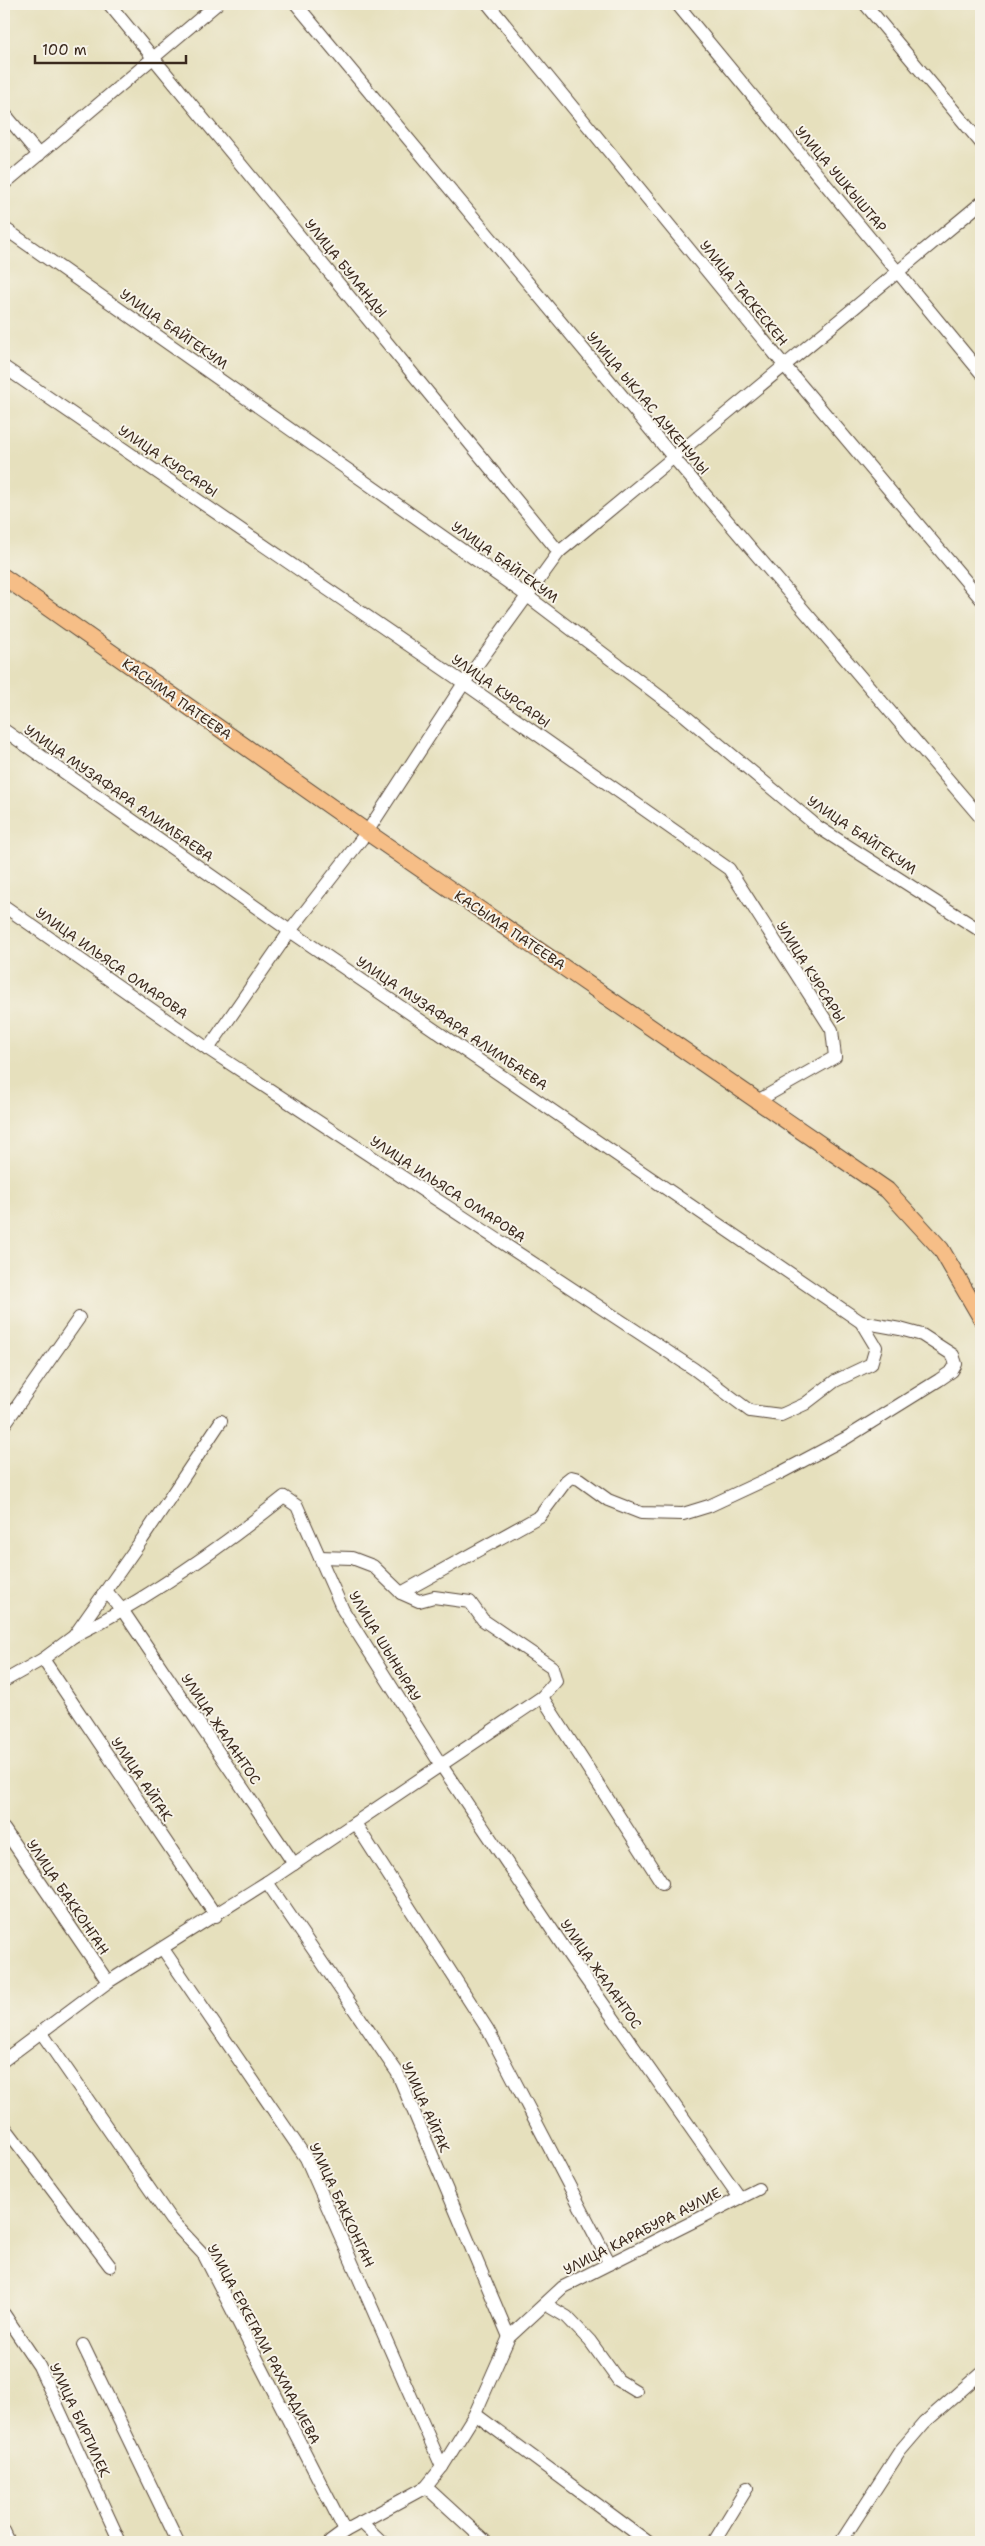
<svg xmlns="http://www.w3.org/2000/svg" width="985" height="2546" font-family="'Shantell Sans',sans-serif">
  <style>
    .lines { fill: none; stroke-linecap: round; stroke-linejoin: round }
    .minor-casing { stroke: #554536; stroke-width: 14 }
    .major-casing { stroke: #554536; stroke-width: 18 }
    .minor { stroke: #fff; stroke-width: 12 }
    .major { stroke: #f6be87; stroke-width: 16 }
    .labels { text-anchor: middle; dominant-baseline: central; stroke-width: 4; stroke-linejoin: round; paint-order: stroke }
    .street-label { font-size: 14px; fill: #3b2a1e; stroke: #f7f3e8 }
  </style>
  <rect width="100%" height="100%" fill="#f7f3e8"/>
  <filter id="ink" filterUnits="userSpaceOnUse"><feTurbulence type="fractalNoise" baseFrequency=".02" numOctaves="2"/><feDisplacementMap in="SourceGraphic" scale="10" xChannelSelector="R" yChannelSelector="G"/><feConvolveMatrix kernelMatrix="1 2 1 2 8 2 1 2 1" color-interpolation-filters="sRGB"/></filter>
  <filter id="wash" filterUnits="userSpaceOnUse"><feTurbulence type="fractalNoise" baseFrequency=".0096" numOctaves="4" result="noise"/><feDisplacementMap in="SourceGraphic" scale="20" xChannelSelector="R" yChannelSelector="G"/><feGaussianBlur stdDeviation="1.12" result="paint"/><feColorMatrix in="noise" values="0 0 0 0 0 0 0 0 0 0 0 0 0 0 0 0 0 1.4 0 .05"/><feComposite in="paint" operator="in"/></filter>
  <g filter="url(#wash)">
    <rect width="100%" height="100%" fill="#e6e0bd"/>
  </g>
  <g filter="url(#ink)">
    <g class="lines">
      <g class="minor-casing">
        <g id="minor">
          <path d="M 109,4 L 559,552"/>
          <path d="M 296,4 L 673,457 L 981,818"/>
          <path d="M 488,4 L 784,365 L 981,599"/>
          <path d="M 677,4 L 981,373"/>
          <path d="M 865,4 L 981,143"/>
          <path d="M 4,113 L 39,155"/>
          <path d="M 4,184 L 217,4"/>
          <path d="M 4,228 L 526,595 L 683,714 L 818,827 L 981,931"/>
          <path d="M 4,367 L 464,683 L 729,869 L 832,1030 L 835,1057 L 759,1100"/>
          <path d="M 4,730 L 290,931 L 861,1322 L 876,1347 L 871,1364 L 835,1381 L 805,1404 L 781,1415 L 750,1411 L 694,1369 L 208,1049 L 4,906"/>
          <path d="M 208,1049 L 290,931 L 367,832 L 464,683 L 559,552 L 981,203"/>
          <path d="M 4,1425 L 79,1318"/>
          <path d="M 106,1591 L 123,1611 L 294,1864"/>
          <path d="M 401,1593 L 540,1516 L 566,1481 L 571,1477 L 579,1479 L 608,1500 L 641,1513 L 683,1514 L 709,1506 L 780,1473 L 846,1438 L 939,1380 L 952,1371 L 956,1364 L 953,1355 L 922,1335 L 900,1329 L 861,1322"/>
          <path d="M 74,1636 C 149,1598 219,1549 284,1497 L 297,1506 L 343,1610 L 441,1765 L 571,1958 L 740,2198"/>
          <path d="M 43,1659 L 216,1916"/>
          <path d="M 4,1681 L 43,1659 L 74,1636 L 143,1538 L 221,1421"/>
          <path d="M 542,1697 L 662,1883"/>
          <path d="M 355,1823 L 488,2030 L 610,2264"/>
          <path d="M 4,1829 L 108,1982"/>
          <path d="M 267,1882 L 397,2072 L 509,2337"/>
          <path d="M 163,1949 L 306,2158 L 442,2467"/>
          <path d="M 41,2032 L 171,2220 L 204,2255 L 345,2531"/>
          <path d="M 4,2060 L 108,1982 L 267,1882 L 542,1697 L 556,1681 L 552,1667 L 483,1620 L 470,1602 L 434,1597 L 419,1601 L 401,1593 L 373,1566 L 352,1558 L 320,1557"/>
          <path d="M 4,2126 L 110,2266"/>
          <path d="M 545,2304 L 567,2317 L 590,2341 L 618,2380 L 636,2391"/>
          <path d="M 4,2314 L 39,2366 L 120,2542"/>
          <path d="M 83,2345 L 178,2542"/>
          <path d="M 475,2414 L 648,2542"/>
          <path d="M 426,2487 L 486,2542"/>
          <path d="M 361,2522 L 382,2542"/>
          <path d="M 4,2531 L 9,2542"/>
          <path d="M 330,2542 L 345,2531 L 426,2487 L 442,2467 L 475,2414 L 509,2337 L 563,2287 L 758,2189"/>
          <path d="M 714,2542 L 747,2488"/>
          <path d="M 841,2542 L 900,2451 L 924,2423 L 981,2373"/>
        </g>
      </g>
      <g class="major-casing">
        <path id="major" d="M 4,577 L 367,832 L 887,1190 L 941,1249 L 981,1318"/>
      </g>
      <use href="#minor" class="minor"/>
      <use href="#major" class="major"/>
    </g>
  </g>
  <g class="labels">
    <g class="street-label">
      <text transform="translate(841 179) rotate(50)">УЛИЦА УШКЫШТАР</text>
      <text transform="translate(346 268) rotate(51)">УЛИЦА БУЛАНДЫ</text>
      <text transform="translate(744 293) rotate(51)">УЛИЦА ТАСКЕСКЕН</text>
      <text transform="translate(174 329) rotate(35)">УЛИЦА БАЙГЕКУМ</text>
      <text transform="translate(648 403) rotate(50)">УЛИЦА ЫКЛАС ДУКЕНУЛЫ</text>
      <text transform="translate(168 461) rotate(34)">УЛИЦА КУРСАРЫ</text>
      <text transform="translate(505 562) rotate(36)">УЛИЦА БАЙГЕКУМ</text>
      <text transform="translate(501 691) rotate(35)">УЛИЦА КУРСАРЫ</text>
      <text transform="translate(177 699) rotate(35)">КАСЫМА ПАТЕЕВА</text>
      <text transform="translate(119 793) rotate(35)">УЛИЦА МУЗАФАРА АЛИМБАЕВА</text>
      <text transform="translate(862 835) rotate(34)">УЛИЦА БАЙГЕКУМ</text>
      <text transform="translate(510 930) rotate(34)">КАСЫМА ПАТЕЕВА</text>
      <text transform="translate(112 963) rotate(35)">УЛИЦА ИЛЬЯСА ОМАРОВА</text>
      <text transform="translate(811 972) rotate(58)">УЛИЦА КУРСАРЫ</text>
      <text transform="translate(452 1023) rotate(34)">УЛИЦА МУЗАФАРА АЛИМБАЕВА</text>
      <text transform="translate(448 1189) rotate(33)">УЛИЦА ИЛЬЯСА ОМАРОВА</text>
      <text transform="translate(385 1646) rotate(59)">УЛИЦА ШЫНЫРАУ</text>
      <text transform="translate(221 1729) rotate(56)">УЛИЦА ЖАЛАНТОС</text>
      <text transform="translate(142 1779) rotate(56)">УЛИЦА АЙГАК</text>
      <text transform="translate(68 1897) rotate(56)">УЛИЦА БАККОНГАН</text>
      <text transform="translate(601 1974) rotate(55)">УЛИЦА ЖАЛАНТОС</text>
      <text transform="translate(426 2107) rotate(66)">УЛИЦА АЙГАК</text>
      <text transform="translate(342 2205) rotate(65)">УЛИЦА БАККОНГАН</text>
      <text transform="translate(642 2231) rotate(-27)">УЛИЦА КАРАБУРА АУЛИЕ</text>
      <text transform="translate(264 2344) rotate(62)">УЛИЦА ЕРКЕГАЛИ РАХМАДИЕВА</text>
      <text transform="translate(80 2420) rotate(65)">УЛИЦА БИРТИЛЕК</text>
    </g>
  </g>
  <rect width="985" height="2546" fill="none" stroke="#f7f3e8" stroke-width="20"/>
  <path d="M35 55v8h151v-8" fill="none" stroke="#3b2a1e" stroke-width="2.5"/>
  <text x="42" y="55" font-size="15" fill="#3b2a1e" stroke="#f7f3e8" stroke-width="4" paint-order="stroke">100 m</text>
</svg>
